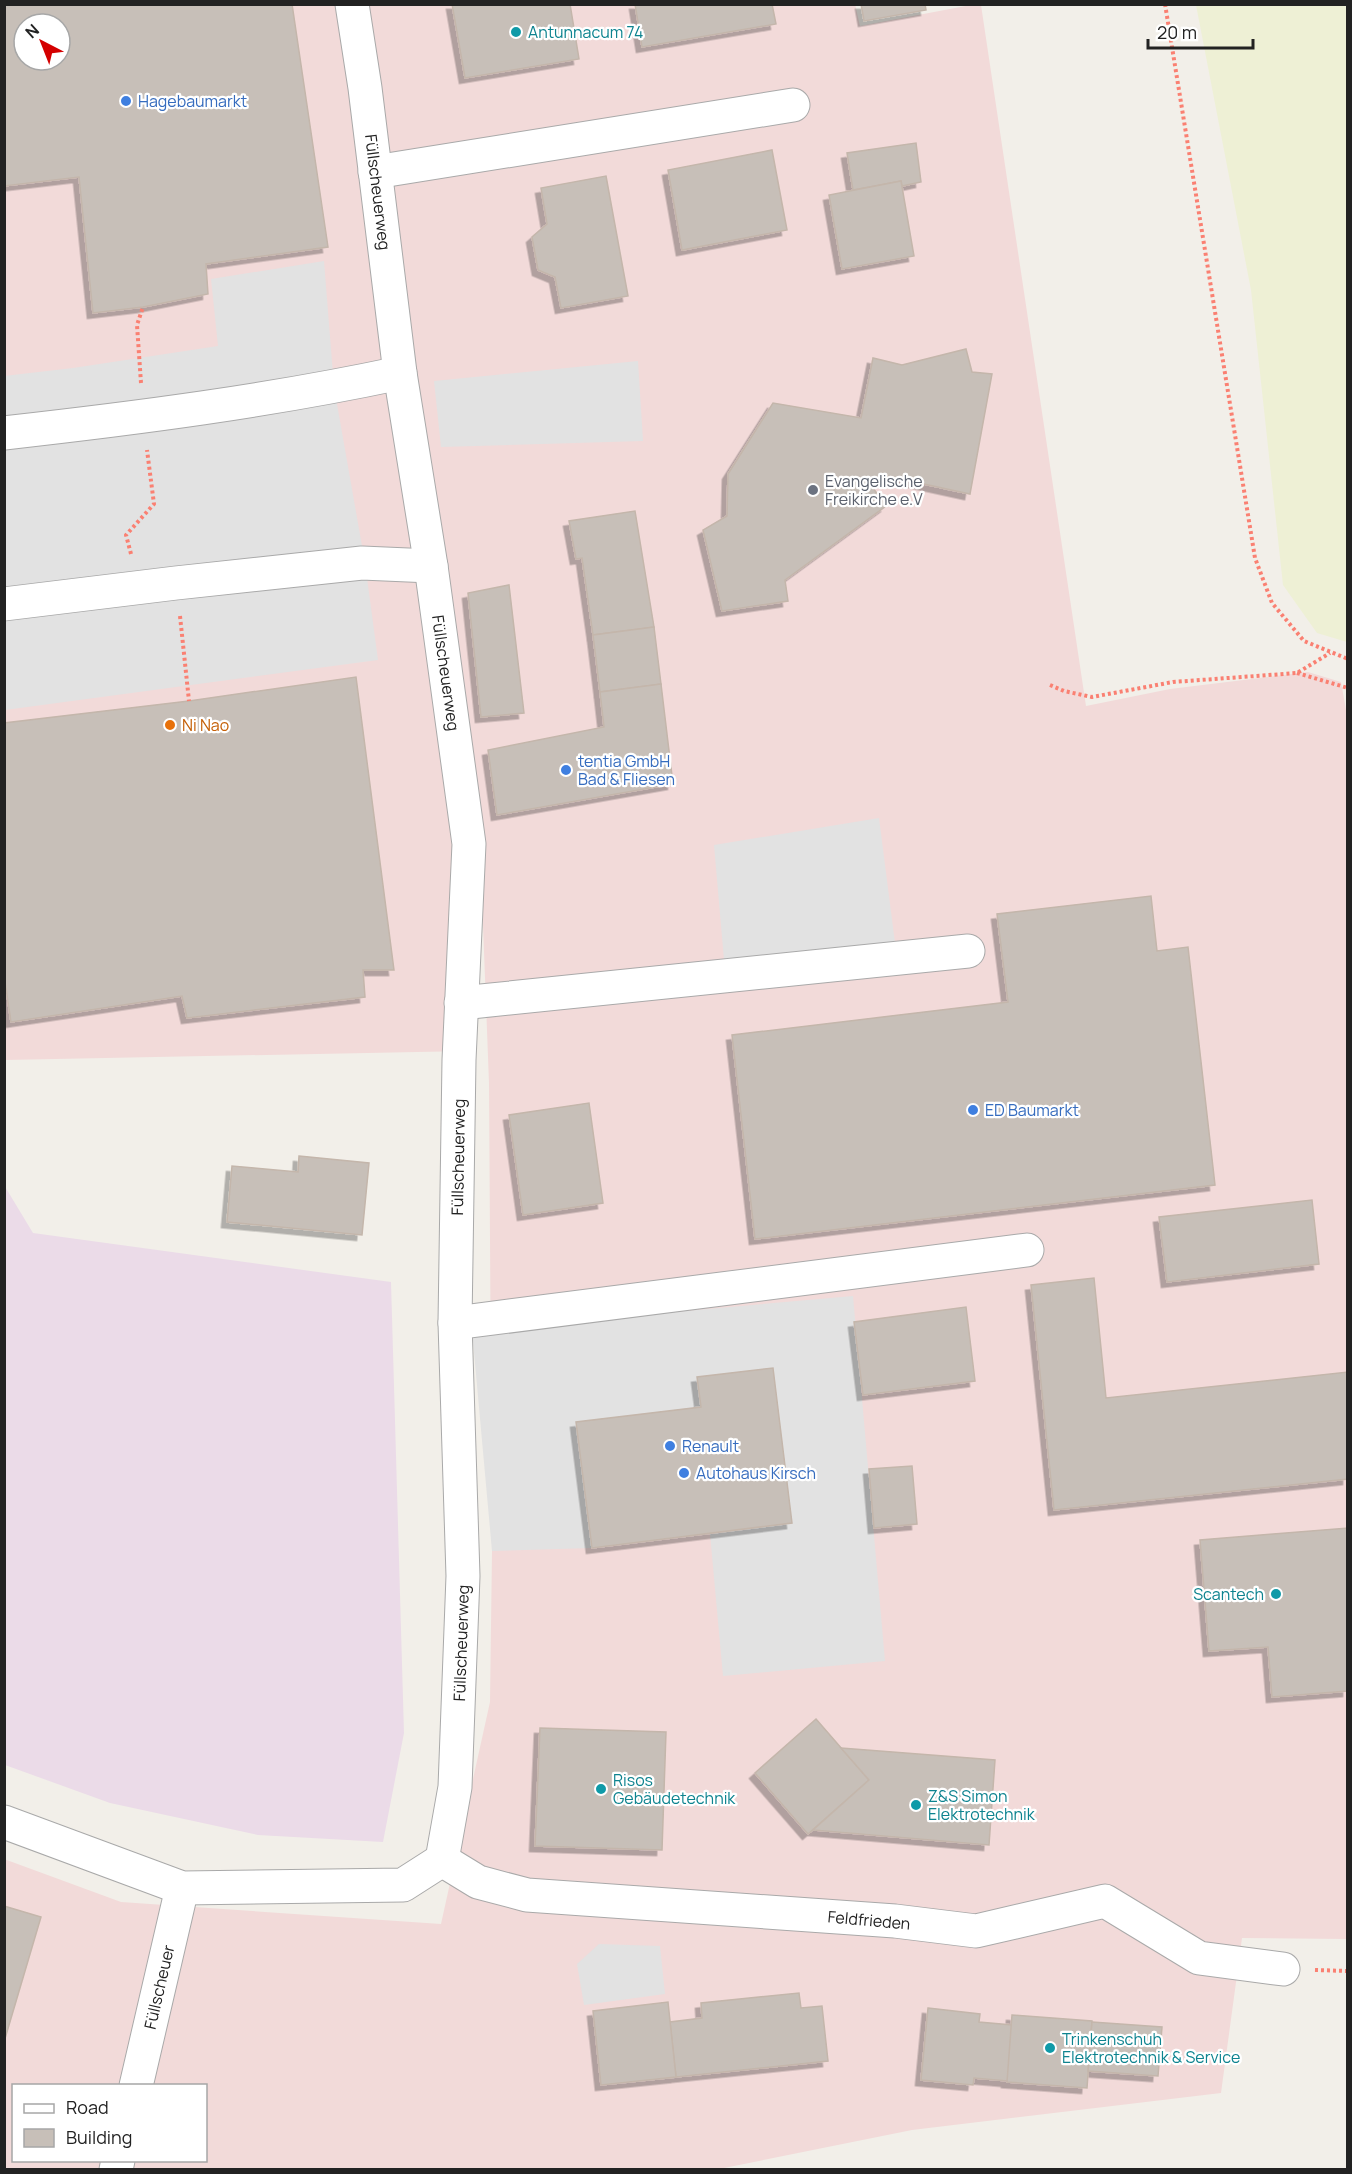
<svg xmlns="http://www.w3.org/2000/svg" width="1352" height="2174" font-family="Manrope,sans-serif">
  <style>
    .commercial { fill: #f2dad9; fill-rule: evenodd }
    .industrial { fill: #ebdbe8 }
    .farmland { fill: #eef0d5 }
    .parking { fill: #e2e2e2 }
    .building { fill: #c7bfb8; stroke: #c4b6ab; stroke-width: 1.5; fill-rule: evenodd; filter: url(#shadow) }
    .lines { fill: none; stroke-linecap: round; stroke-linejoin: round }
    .minor-casing { stroke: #a9a9a9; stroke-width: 35 }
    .path { stroke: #fa8072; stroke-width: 4; stroke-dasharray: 3 3; stroke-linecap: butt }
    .minor { stroke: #fff; stroke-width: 33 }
    .culture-dot { fill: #0f9aa8; stroke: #fff; stroke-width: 2 }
    .shop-dot { fill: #3f7fe0; stroke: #fff; stroke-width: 2 }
    .worship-dot { fill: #6b7280; stroke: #fff; stroke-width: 2 }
    .food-dot { fill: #e8710a; stroke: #fff; stroke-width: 2 }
    .labels { text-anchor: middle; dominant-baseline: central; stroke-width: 4.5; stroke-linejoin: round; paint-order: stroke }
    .culture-label { font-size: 16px; fill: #0d838f; stroke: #fff; text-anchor: start }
    .shop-label { font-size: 16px; fill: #366cbe; stroke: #fff; text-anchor: start }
    .street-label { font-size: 16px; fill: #222; stroke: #fff }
    .worship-label { font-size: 16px; fill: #5b616d; stroke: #fff; text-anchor: start }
    .food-label { font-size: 16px; fill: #c56008; stroke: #fff; text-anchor: start }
  </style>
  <defs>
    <filter id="shadow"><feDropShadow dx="-5.5" dy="5.5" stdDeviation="0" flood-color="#0004"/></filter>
  </defs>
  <rect width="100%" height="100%" fill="#f2efe9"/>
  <path class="commercial" d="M 855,4 L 860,26 L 971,5 L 981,5 L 1086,706 L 1170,689 L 1308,672 L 1341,682 L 1348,721 L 1347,1939 L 1242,1938 L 1221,2093 L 912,2130 L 719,2169 L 5,2169 L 4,1859 L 121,1902 L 441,1924 L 490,1702 L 492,1551 L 489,1083 L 480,846 L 468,1051 L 5,1060 L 5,5 ZM 24,24 L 60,24 L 60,60 L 24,60 ZM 14,2086 L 206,2086 L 206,2160 L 14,2160 Z"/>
  <path class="industrial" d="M 4,1185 L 33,1233 L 391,1282 L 404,1733 L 383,1842 L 258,1835 L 110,1803 L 5,1765 Z"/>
  <path class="farmland" d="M 1196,5 L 1347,5 L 1347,642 L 1317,633 L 1283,585 L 1251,290 Z"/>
  <g class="parking">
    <path d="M 324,261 L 334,387 L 365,563 L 378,660 L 5,710 L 4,376 L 73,368 L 218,346 L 211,279 Z"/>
    <path d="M 638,361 L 643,441 L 441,447 L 434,381 Z"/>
    <path d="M 879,818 L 895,943 L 724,960 L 714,845 Z"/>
    <path d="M 853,1296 L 885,1661 L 723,1676 L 710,1534 L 792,1523 L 773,1368 L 697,1377 L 701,1407 L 577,1422 L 592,1548 L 492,1551 L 472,1330 Z"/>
    <path d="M 599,1944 L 660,1946 L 665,1994 L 584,2005 L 577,1964 Z"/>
  </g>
  <g class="building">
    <path d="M 4,4 L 292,4 L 328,247 L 206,264 L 208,294 L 143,307 L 93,313 L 79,177 L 4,186 ZM 24,24 L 60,24 L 60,60 L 24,60 Z"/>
    <path d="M 452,4 L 570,4 L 579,59 L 465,78 Z"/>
    <path d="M 635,4 L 772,4 L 776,24 L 642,47 Z"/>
    <path d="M 861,4 L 925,4 L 926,10 L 864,21 Z"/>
    <path d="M 916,143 L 921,182 L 902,186 L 901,181 L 853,190 L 847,153 Z"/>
    <path d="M 772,150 L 787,230 L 682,250 L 668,170 Z"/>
    <path d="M 606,176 L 628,296 L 561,308 L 555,277 L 538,270 L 532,237 L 547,224 L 541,188 Z"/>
    <path d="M 901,181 L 914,256 L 842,269 L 829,195 Z"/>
    <path d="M 966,349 L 972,372 L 992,374 L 970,494 L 887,476 L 873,488 L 886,506 L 785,580 L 788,601 L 722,611 L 703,530 L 727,516 L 728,474 L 773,403 L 861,418 L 873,358 L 902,365 Z"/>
    <path d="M 635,511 L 654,627 L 593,635 L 582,558 L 576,559 L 569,521 Z"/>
    <path d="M 509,585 L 524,713 L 481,717 L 468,593 Z"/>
    <path d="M 654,627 L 661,684 L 600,692 L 593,635 Z"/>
    <path d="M 356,677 L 394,970 L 363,970 L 365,997 L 187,1018 L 182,996 L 11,1022 L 4,975 L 4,723 L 189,701 Z"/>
    <path d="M 661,684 L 673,784 L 497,815 L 488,750 L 604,727 L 600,692 Z"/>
    <path d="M 1151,896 L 1157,951 L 1188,947 L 1215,1185 L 755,1239 L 732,1035 L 1008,1002 L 997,914 Z"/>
    <path d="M 589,1103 L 603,1203 L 523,1215 L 509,1115 Z"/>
    <path d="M 299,1156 L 369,1163 L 362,1235 L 227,1222 L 232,1166 L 298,1172 Z"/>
    <path d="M 1312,1200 L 1319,1264 L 1167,1282 L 1159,1217 Z"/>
    <path d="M 1094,1278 L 1106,1398 L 1348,1372 L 1348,1479 L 1054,1510 L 1031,1285 Z"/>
    <path d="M 966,1307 L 975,1381 L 863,1395 L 854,1322 Z"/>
    <path d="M 773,1368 L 792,1523 L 592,1548 L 576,1422 L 701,1407 L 697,1377 Z"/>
    <path d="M 912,1466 L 917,1524 L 874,1528 L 869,1469 Z"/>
    <path d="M 1348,1528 L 1348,1691 L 1272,1697 L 1268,1647 L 1209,1651 L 1200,1540 Z"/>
    <path d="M 816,1719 L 869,1780 L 808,1834 L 755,1773 Z"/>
    <path d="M 540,1728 L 666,1732 L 662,1850 L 535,1846 Z"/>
    <path d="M 841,1748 L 995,1760 L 989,1845 L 813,1830 L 869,1780 Z"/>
    <path d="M 4,1906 L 41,1917 L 4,2042 Z"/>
    <path d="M 799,1993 L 801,2008 L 822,2006 L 828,2061 L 676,2077 L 670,2022 L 702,2018 L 701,2003 Z"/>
    <path d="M 668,2002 L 676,2077 L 601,2085 L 593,2011 Z"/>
    <path d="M 928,2008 L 980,2014 L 979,2022 L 1012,2025 L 1008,2081 L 974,2078 L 973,2085 L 921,2080 Z"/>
    <path d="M 1012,2015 L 1092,2021 L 1087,2088 L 1007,2082 Z"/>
    <path d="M 1092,2022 L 1162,2027 L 1158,2076 L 1088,2071 Z"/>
  </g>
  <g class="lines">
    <g class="minor-casing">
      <g id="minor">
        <path d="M 375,172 L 793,105"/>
        <path d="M 4,433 C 137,418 269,401 400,373"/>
        <path d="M 4,604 L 176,583 L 362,563 L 431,566"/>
        <path d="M 461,1003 L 968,951"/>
        <path d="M 455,1323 L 1027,1250"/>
        <path d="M 4,1822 L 182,1888 L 403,1885 L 442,1860 L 455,1787 L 463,1576 L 455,1323 L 459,1060 L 469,844 L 431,566 L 400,373 L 365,88 L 352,4"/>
        <path d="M 442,1860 L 478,1882 L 527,1895 L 895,1921 L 976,1931 L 1105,1901 L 1199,1958 L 1283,1969"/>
        <path d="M 136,2086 L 182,1888"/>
        <path d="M 116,2170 L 118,2160"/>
      </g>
    </g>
    <g class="path">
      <path d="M 1165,4 L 1255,558 L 1272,603 L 1304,641 L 1348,659"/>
      <path d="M 141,383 L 137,325 L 143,307"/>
      <path d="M 131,554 L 126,535 L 154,504 L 147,450"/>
      <path d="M 180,616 L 189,701"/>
      <path d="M 1297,673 L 1348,688"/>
      <path d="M 1050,685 L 1064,691 L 1092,697 L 1173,682 L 1297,673 L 1330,653"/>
      <path d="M 1315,1970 L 1348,1971"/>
    </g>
    <use href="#minor" class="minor"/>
  </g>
  <g class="culture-dot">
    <circle cx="516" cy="32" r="6"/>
    <circle cx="1276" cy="1594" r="6"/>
    <circle cx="601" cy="1789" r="6"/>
    <circle cx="916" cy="1805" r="6"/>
    <circle cx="1050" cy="2048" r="6"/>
  </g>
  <g class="shop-dot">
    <circle cx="126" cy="101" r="6"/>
    <circle cx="566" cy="770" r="6"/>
    <circle cx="973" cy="1110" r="6"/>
    <circle cx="670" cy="1446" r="6"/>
    <circle cx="684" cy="1473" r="6"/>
  </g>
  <circle class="worship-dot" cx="813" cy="490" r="6"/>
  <circle class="food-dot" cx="170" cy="725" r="6"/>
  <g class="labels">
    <g class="culture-label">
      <text x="528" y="32">Antunnacum 74</text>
      <text x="1264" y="1594" text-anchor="end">Scantech</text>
      <text x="613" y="1780">Risos<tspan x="613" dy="18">Gebäudetechnik</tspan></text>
      <text x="928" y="1796">Z&amp;S Simon<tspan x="928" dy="18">Elektrotechnik</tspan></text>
      <text x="1062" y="2039">Trinkenschuh<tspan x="1062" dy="18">Elektrotechnik &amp; Service</tspan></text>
    </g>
    <g class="shop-label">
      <text x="138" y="101">Hagebaumarkt</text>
      <text x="578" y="761">tentia GmbH<tspan x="578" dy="18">Bad &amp; Fliesen</tspan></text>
      <text x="985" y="1110">ED Baumarkt</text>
      <text x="682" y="1446">Renault</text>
      <text x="696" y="1473">Autohaus Kirsch</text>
    </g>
    <g class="street-label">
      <text transform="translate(378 192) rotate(83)">Füllscheuerweg</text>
      <text transform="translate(446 673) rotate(82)">Füllscheuerweg</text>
      <text transform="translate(458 1157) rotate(-89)">Füllscheuerweg</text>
      <text transform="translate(461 1643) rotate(-88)">Füllscheuerweg</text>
      <text transform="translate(869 1920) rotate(5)">Feldfrieden</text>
      <text transform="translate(159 1987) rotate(-77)">Füllscheuer</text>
    </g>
    <g class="worship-label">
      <text x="825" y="481">Evangelische<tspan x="825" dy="18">Freikirche e.V</tspan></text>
    </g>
    <g class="food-label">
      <text x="182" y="725">Ni Nao</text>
    </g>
  </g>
  <rect width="1352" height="2174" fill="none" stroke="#222222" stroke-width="12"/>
  <rect x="12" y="2084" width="195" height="78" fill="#ffffff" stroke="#a7a7a7" stroke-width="1.5"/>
  <rect x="24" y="2104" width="30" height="9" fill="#ffffff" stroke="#a7a7a7" stroke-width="1.5"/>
  <text x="66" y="2114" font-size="18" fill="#222222">Road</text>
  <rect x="24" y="2129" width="30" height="18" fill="#c7bfb8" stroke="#a7a7a7" stroke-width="1.5"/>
  <text x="66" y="2144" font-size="18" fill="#222222">Building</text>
  <g transform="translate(42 42) rotate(318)"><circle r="28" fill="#ffffff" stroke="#a7a7a7" stroke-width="1.5"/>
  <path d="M0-4.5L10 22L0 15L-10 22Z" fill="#d40000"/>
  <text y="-9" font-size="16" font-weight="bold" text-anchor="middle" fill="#222222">N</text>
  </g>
  <path d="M1148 39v9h105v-9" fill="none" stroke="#222222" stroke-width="3"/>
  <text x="1157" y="39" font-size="18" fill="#222222" stroke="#ffffff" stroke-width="4.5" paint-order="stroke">20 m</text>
</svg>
